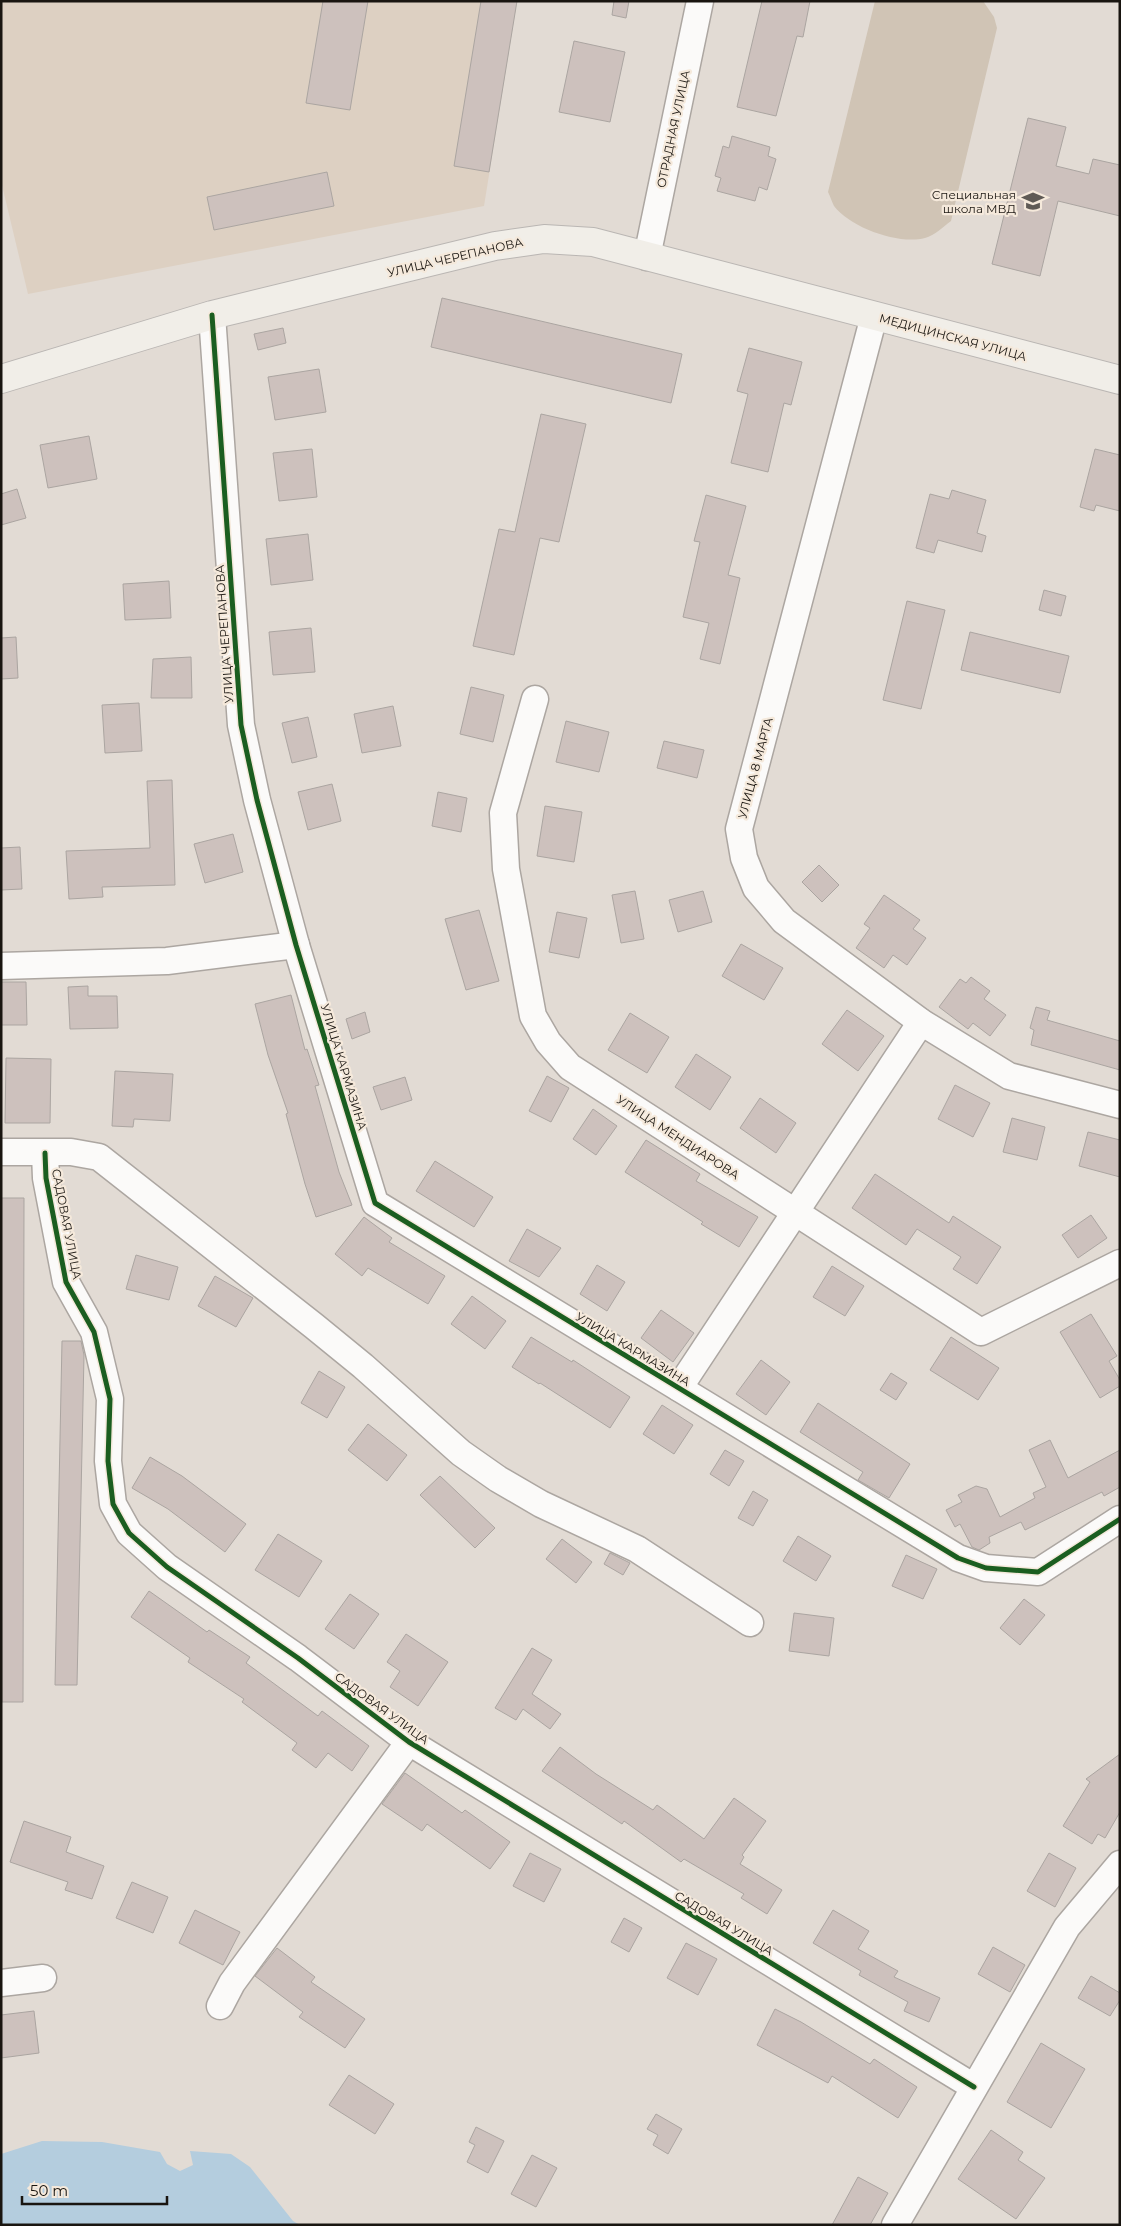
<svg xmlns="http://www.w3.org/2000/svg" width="1121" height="2226" font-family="Montserrat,sans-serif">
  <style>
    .built { fill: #ddd0c2 }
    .green { fill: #d0c4b5 }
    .water { fill: #b4cdde }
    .building { fill: #cdc1bd; stroke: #aba5a1 }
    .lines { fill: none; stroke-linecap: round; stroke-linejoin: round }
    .minor-casing { stroke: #aca6a1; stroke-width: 29 }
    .major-casing { stroke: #bab6b3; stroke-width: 30 }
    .minor { stroke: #fbfaf9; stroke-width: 26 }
    .major { stroke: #f1eee8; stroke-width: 28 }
    .cycleway-casing { stroke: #f5e9db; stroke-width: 8 }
    .cycleway { stroke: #1b5e20; stroke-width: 5 }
    .labels { text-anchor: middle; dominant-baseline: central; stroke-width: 4.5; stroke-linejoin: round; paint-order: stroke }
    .street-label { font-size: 12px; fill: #191510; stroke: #f5e9db }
    .poi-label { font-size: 12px; fill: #191510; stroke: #f5e9db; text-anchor: end }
  </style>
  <rect width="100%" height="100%" fill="#e2dbd4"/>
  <path class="built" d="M 1,1 L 517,1 L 484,206 L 28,294 L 1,181 Z"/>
  <path class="green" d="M 875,1 L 983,1 L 994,17 L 997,28 L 951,221 C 943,227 935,235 925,238 C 899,245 851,228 834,206 C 832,202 830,196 828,192 Z"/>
  <path class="water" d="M 42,2141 L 102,2142 L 160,2152 L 167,2164 L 180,2171 L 193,2165 L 190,2151 L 231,2154 L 250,2167 L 293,2221 L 300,2225 L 1,2225 L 1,2154 Z"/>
  <g class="building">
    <path d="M 323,1 L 368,1 L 350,110 L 306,103 Z"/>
    <path d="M 481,1 L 517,1 L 489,172 L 454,166 Z"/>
    <path d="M 614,1 L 629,1 L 626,18 L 612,15 Z"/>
    <path d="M 762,1 L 810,1 L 803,37 L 797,36 L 776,116 L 737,107 Z"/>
    <path d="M 574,41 L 625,52 L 610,122 L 559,112 Z"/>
    <path d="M 1028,118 L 1066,127 L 1056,166 L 1089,174 L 1093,159 L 1120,165 L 1120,216 L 1058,201 L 1040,276 L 992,264 Z"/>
    <path d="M 732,136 L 770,147 L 768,156 L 776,159 L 767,190 L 759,187 L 755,201 L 717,191 L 721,178 L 715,176 L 723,146 L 729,148 Z"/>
    <path d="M 327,172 L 334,206 L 214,230 L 207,197 Z"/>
    <path d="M 442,298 L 682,354 L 671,403 L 431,347 Z"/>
    <path d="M 283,328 L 286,343 L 258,350 L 254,334 Z"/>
    <path d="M 749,348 L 802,362 L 791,405 L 784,403 L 768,472 L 731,463 L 748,394 L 737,391 Z"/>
    <path d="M 319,369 L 326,412 L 275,420 L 268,377 Z"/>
    <path d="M 541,414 L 586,424 L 559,542 L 540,538 L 514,655 L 473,646 L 499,529 L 515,532 Z"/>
    <path d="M 89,436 L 97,479 L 48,488 L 40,445 Z"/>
    <path d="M 312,449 L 317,497 L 279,501 L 273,453 Z"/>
    <path d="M 1095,449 L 1120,455 L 1120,511 L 1096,505 L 1094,511 L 1080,507 Z"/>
    <path d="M 17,489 L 26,518 L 1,525 L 1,494 Z"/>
    <path d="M 952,490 L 986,500 L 977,533 L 986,536 L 982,552 L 938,540 L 934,553 L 916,548 L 930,494 L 949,499 Z"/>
    <path d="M 706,495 L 746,506 L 728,575 L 740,578 L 720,664 L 700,659 L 709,623 L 683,617 L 700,542 L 694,541 Z"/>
    <path d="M 308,534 L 313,580 L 271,585 L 266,539 Z"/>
    <path d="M 169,581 L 171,618 L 125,620 L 123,584 Z"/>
    <path d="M 1044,590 L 1066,596 L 1061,616 L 1039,610 Z"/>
    <path d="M 907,601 L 945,610 L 921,709 L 883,700 Z"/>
    <path d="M 311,628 L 315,672 L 273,675 L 269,632 Z"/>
    <path d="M 970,632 L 1069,656 L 1060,693 L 961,670 Z"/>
    <path d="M 16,637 L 18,678 L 1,679 L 1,638 Z"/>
    <path d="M 191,657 L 192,698 L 151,698 L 153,659 Z"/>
    <path d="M 471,687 L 504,695 L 493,742 L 460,734 Z"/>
    <path d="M 139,703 L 142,751 L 105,753 L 102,705 Z"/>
    <path d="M 393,706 L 401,746 L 362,753 L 354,714 Z"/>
    <path d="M 308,717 L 317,757 L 292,763 L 282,723 Z"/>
    <path d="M 566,721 L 609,732 L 599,772 L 556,762 Z"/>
    <path d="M 664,741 L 704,750 L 697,778 L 657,768 Z"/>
    <path d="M 172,780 L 175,885 L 102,887 L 103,897 L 69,899 L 66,851 L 150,848 L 147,781 Z"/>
    <path d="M 332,784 L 341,821 L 308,830 L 298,792 Z"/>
    <path d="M 438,792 L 467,798 L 461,832 L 432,826 Z"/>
    <path d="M 545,806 L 582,812 L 574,862 L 537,856 Z"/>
    <path d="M 233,834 L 243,872 L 205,883 L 194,844 Z"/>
    <path d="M 20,847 L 22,889 L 1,890 L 1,848 Z"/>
    <path d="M 819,865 L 839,885 L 822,902 L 802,882 Z"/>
    <path d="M 635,891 L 644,939 L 621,943 L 612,895 Z"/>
    <path d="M 703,891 L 712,922 L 678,932 L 669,900 Z"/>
    <path d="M 884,895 L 920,920 L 913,929 L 926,938 L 907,965 L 893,955 L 884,968 L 856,948 L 870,928 L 864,924 Z"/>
    <path d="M 479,910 L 499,981 L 466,990 L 445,919 Z"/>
    <path d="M 557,912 L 587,918 L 579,958 L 549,952 Z"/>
    <path d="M 741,944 L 783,968 L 764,1000 L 722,976 Z"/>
    <path d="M 971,977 L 990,991 L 984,999 L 1006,1015 L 990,1036 L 973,1023 L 968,1029 L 939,1007 L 960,979 L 966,983 Z"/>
    <path d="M 1,982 L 26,982 L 27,1025 L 1,1025 Z"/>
    <path d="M 88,986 L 88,996 L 117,996 L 118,1028 L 70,1029 L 68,987 Z"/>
    <path d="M 291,995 L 305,1050 L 307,1049 L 319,1085 L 315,1086 L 339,1172 L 352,1205 L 316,1217 L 305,1184 L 286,1114 L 288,1113 L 268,1055 L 255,1004 Z"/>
    <path d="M 1036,1007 L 1050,1011 L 1047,1020 L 1120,1041 L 1120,1070 L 1031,1045 L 1034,1030 L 1030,1028 Z"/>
    <path d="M 847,1010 L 884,1036 L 858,1071 L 822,1044 Z"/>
    <path d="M 365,1012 L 370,1032 L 352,1039 L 346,1019 Z"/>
    <path d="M 630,1013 L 669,1037 L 647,1073 L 608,1050 Z"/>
    <path d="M 696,1054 L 731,1077 L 710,1110 L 675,1087 Z"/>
    <path d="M 6,1058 L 51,1059 L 50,1123 L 5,1123 Z"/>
    <path d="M 115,1071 L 173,1074 L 170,1121 L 134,1119 L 133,1127 L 112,1126 Z"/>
    <path d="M 547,1076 L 569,1088 L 551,1122 L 529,1111 Z"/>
    <path d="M 405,1077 L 412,1100 L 381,1110 L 373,1087 Z"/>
    <path d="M 955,1085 L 990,1103 L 973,1137 L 938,1119 Z"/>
    <path d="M 760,1098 L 796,1123 L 776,1153 L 740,1128 Z"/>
    <path d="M 593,1109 L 617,1126 L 596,1155 L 573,1139 Z"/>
    <path d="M 1012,1118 L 1045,1127 L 1037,1160 L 1003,1152 Z"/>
    <path d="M 1088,1132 L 1120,1140 L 1120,1177 L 1079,1166 Z"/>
    <path d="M 646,1140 L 700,1174 L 696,1181 L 758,1217 L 739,1247 L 701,1224 L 703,1222 L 625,1172 Z"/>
    <path d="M 435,1161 L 493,1197 L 474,1227 L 416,1191 Z"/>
    <path d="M 875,1174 L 949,1223 L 953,1216 L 1001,1247 L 977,1284 L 953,1269 L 961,1257 L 917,1229 L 906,1245 L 852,1208 Z"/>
    <path d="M 1,1198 L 24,1198 L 23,1702 L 2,1702 Z"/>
    <path d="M 1091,1215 L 1107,1238 L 1078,1258 L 1062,1235 Z"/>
    <path d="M 364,1217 L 392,1238 L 389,1242 L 445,1276 L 428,1304 L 368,1268 L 362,1276 L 335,1254 Z"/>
    <path d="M 527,1229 L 561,1248 L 539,1277 L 509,1261 Z"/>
    <path d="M 136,1255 L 178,1267 L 169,1300 L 126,1289 Z"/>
    <path d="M 597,1265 L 625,1282 L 607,1311 L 580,1294 Z"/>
    <path d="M 832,1266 L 864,1286 L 845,1316 L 813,1297 Z"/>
    <path d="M 215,1276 L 253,1298 L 236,1327 L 198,1306 Z"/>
    <path d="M 472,1296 L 506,1321 L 485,1349 L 451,1324 Z"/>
    <path d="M 661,1310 L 694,1333 L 673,1362 L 641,1338 Z"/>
    <path d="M 1091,1314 L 1117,1356 L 1109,1361 L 1120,1380 L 1120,1386 L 1100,1398 L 1060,1332 Z"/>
    <path d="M 531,1337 L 572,1362 L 573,1360 L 630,1397 L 610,1428 L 540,1383 L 539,1384 L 512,1367 Z"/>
    <path d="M 951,1337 L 999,1368 L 978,1400 L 930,1370 Z"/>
    <path d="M 62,1341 L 81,1341 L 84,1355 L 77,1685 L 55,1685 Z"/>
    <path d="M 761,1360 L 790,1382 L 766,1415 L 736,1394 Z"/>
    <path d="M 319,1371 L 345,1387 L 327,1418 L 301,1403 Z"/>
    <path d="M 891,1373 L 907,1383 L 896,1400 L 880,1390 Z"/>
    <path d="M 818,1403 L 910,1464 L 889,1498 L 858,1480 L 863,1472 L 800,1432 Z"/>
    <path d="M 662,1405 L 693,1425 L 674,1454 L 643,1434 Z"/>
    <path d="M 368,1424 L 407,1455 L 387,1481 L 348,1450 Z"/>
    <path d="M 1050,1440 L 1068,1478 L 1120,1450 L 1120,1487 L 1104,1496 L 1102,1492 L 1025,1530 L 1021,1522 L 989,1537 L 990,1543 L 979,1550 L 972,1547 L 960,1524 L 955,1527 L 946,1510 L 962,1502 L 958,1495 L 976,1486 L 987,1489 L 1000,1517 L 1035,1498 L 1033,1493 L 1046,1487 L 1029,1450 Z"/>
    <path d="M 725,1450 L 744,1461 L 729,1486 L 710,1474 Z"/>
    <path d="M 150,1457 L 182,1476 L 246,1524 L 225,1552 L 168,1509 L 132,1488 Z"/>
    <path d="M 440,1476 L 495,1528 L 475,1548 L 420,1495 Z"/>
    <path d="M 753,1491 L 768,1500 L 753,1526 L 738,1518 Z"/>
    <path d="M 278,1534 L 322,1561 L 299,1597 L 255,1570 Z"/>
    <path d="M 798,1536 L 831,1556 L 816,1581 L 783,1561 Z"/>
    <path d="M 562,1539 L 592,1562 L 576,1583 L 546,1559 Z"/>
    <path d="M 610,1553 L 630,1563 L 623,1575 L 604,1564 Z"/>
    <path d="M 906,1555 L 937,1569 L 923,1599 L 892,1586 Z"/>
    <path d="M 149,1591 L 207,1632 L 209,1630 L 250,1657 L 246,1663 L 318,1716 L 322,1711 L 369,1746 L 352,1771 L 328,1753 L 316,1768 L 292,1750 L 297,1743 L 242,1702 L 244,1699 L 188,1662 L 190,1658 L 131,1617 Z"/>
    <path d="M 350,1594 L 379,1614 L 354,1649 L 325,1629 Z"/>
    <path d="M 1024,1599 L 1045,1615 L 1020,1645 L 1000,1628 Z"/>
    <path d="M 794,1613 L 834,1618 L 829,1656 L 789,1651 Z"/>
    <path d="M 406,1634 L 448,1662 L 418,1706 L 390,1687 L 400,1671 L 387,1662 Z"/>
    <path d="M 532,1648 L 552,1660 L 532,1694 L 561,1714 L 550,1729 L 523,1709 L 516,1720 L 495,1708 Z"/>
    <path d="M 560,1747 L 596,1774 L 653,1810 L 657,1805 L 704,1839 L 734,1798 L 766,1821 L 742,1855 L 744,1857 L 740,1864 L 782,1890 L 767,1914 L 741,1898 L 744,1894 L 684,1859 L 681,1862 L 624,1821 L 622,1824 L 542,1771 Z"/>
    <path d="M 1120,1754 L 1120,1812 L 1105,1838 L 1098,1834 L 1092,1844 L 1063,1826 L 1090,1782 L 1086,1779 Z"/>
    <path d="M 405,1773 L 462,1813 L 465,1810 L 510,1842 L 490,1869 L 427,1824 L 422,1831 L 382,1804 Z"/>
    <path d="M 24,1821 L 71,1837 L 66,1852 L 104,1866 L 92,1899 L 65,1890 L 68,1882 L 10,1862 Z"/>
    <path d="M 530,1853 L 561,1869 L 544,1902 L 513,1886 Z"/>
    <path d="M 1049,1853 L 1076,1868 L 1055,1907 L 1027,1891 Z"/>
    <path d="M 132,1882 L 168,1897 L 153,1933 L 116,1918 Z"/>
    <path d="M 195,1910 L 240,1932 L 223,1965 L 179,1943 Z"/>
    <path d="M 833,1910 L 869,1931 L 858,1949 L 898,1971 L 894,1977 L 940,1998 L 929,2022 L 904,2011 L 908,2002 L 859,1975 L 861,1971 L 813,1943 Z"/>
    <path d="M 624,1918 L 642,1928 L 629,1952 L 611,1942 Z"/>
    <path d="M 686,1943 L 717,1959 L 698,1995 L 667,1978 Z"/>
    <path d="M 993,1947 L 1025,1965 L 1010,1992 L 978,1974 Z"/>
    <path d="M 277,1948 L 315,1977 L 311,1982 L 365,2019 L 345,2048 L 299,2017 L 303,2012 L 255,1976 Z"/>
    <path d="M 1091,1976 L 1120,1993 L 1120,2000 L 1110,2016 L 1078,1998 Z"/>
    <path d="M 775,2009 L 801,2022 L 870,2064 L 874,2059 L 917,2087 L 898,2118 L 832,2076 L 828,2083 L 757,2045 Z"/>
    <path d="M 34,2011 L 39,2053 L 1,2058 L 1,2015 Z"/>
    <path d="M 1041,2043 L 1085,2069 L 1051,2128 L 1007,2102 Z"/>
    <path d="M 349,2075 L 394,2104 L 375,2134 L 329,2105 Z"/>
    <path d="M 656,2114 L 682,2129 L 668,2154 L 653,2145 L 658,2135 L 647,2129 Z"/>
    <path d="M 476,2127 L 504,2141 L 488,2173 L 467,2162 L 475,2145 L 469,2142 Z"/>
    <path d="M 991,2130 L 1023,2152 L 1018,2160 L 1045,2178 L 1016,2219 L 958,2179 Z"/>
    <path d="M 532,2155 L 557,2168 L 536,2207 L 511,2194 Z"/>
    <path d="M 858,2177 L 888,2193 L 870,2225 L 832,2225 Z"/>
  </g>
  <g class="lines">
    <g class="minor-casing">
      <g id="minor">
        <path d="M 647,257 L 700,1"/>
        <path d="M 212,315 L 241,725 L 257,800 L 296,945 L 375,1203 L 958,1558 L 986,1568 L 1038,1572 L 1120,1519"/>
        <path d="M 874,316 L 739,829 L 744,858 L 756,888 L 784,921 L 921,1022 L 1009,1076 L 1120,1105"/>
        <path d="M 535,699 L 503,813 L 506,869 L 533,1016 L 548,1042 L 570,1067 L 981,1332 L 1120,1263"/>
        <path d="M 1,966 L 167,961 L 296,945"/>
        <path d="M 1,1152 L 71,1152 L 99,1157 L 314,1326 L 363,1366 L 461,1453 L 498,1479 L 541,1504 L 637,1549 L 750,1623"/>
        <path d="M 45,1153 L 46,1178 L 66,1282 L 94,1332 L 110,1399 L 108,1461 L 113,1504 L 129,1533 L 167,1567 L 298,1658 L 409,1742 L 974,2087"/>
        <path d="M 679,1388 L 921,1022"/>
        <path d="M 1,1983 L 43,1978"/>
        <path d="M 220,2006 L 232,1983 L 409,1742"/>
        <path d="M 895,2225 L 1067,1927 L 1120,1864"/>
      </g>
    </g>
    <g class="major-casing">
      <path id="major" d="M 1,379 L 212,315 L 495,246 L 544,239 L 593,242 L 1120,380"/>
    </g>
    <use href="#minor" class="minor"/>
    <use href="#major" class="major"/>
    <g class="cycleway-casing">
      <g id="cycleway">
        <path d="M 212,315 L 241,725 L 257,800 L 296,945 L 375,1203 L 958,1558 L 986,1568 L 1038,1572 L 1120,1519"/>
        <path d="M 45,1153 L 46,1178 L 66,1282 L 94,1332 L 110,1399 L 108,1461 L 113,1504 L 129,1533 L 167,1567 L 298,1658 L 409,1742 L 974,2087"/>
      </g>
    </g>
    <use href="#cycleway" class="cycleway"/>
  </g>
  <defs>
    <g id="university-bare" transform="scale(1.725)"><path d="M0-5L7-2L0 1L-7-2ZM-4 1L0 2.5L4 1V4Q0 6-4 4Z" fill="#5f5a55" stroke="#f5e9db" stroke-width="2.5" paint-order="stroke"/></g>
  </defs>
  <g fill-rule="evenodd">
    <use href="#university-bare" x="1033" y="201"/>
  </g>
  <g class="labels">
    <g class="street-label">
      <text transform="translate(673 129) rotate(-78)">ОТРАДНАЯ УЛИЦА</text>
      <text transform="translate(455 257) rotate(-13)">УЛИЦА ЧЕРЕПАНОВА</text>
      <text transform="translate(953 337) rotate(15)">МЕДИЦИНСКАЯ УЛИЦА</text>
      <text transform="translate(224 634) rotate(-94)">УЛИЦА ЧЕРЕПАНОВА</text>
      <text transform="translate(755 768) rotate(-75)">УЛИЦА 8 МАРТА</text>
      <text transform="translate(344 1067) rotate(73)">УЛИЦА КАРМАЗИНА</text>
      <text transform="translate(678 1137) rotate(33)">УЛИЦА МЕНДИАРОВА</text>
      <text transform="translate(67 1224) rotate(79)">САДОВАЯ УЛИЦА</text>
      <text transform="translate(633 1349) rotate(31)">УЛИЦА КАРМАЗИНА</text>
      <text transform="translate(382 1708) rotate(36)">САДОВАЯ УЛИЦА</text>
      <text transform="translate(724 1923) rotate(31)">САДОВАЯ УЛИЦА</text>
    </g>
    <g class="poi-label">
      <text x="1016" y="194">Специальная<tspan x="1016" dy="14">школа МВД</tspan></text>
    </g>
  </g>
  <rect width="1121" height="2226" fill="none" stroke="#191510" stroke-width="5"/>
  <path d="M22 2196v8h145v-8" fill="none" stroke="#191510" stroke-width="2.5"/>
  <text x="30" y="2196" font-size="15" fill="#191510" stroke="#f5e9db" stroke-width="4" paint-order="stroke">50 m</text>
</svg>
